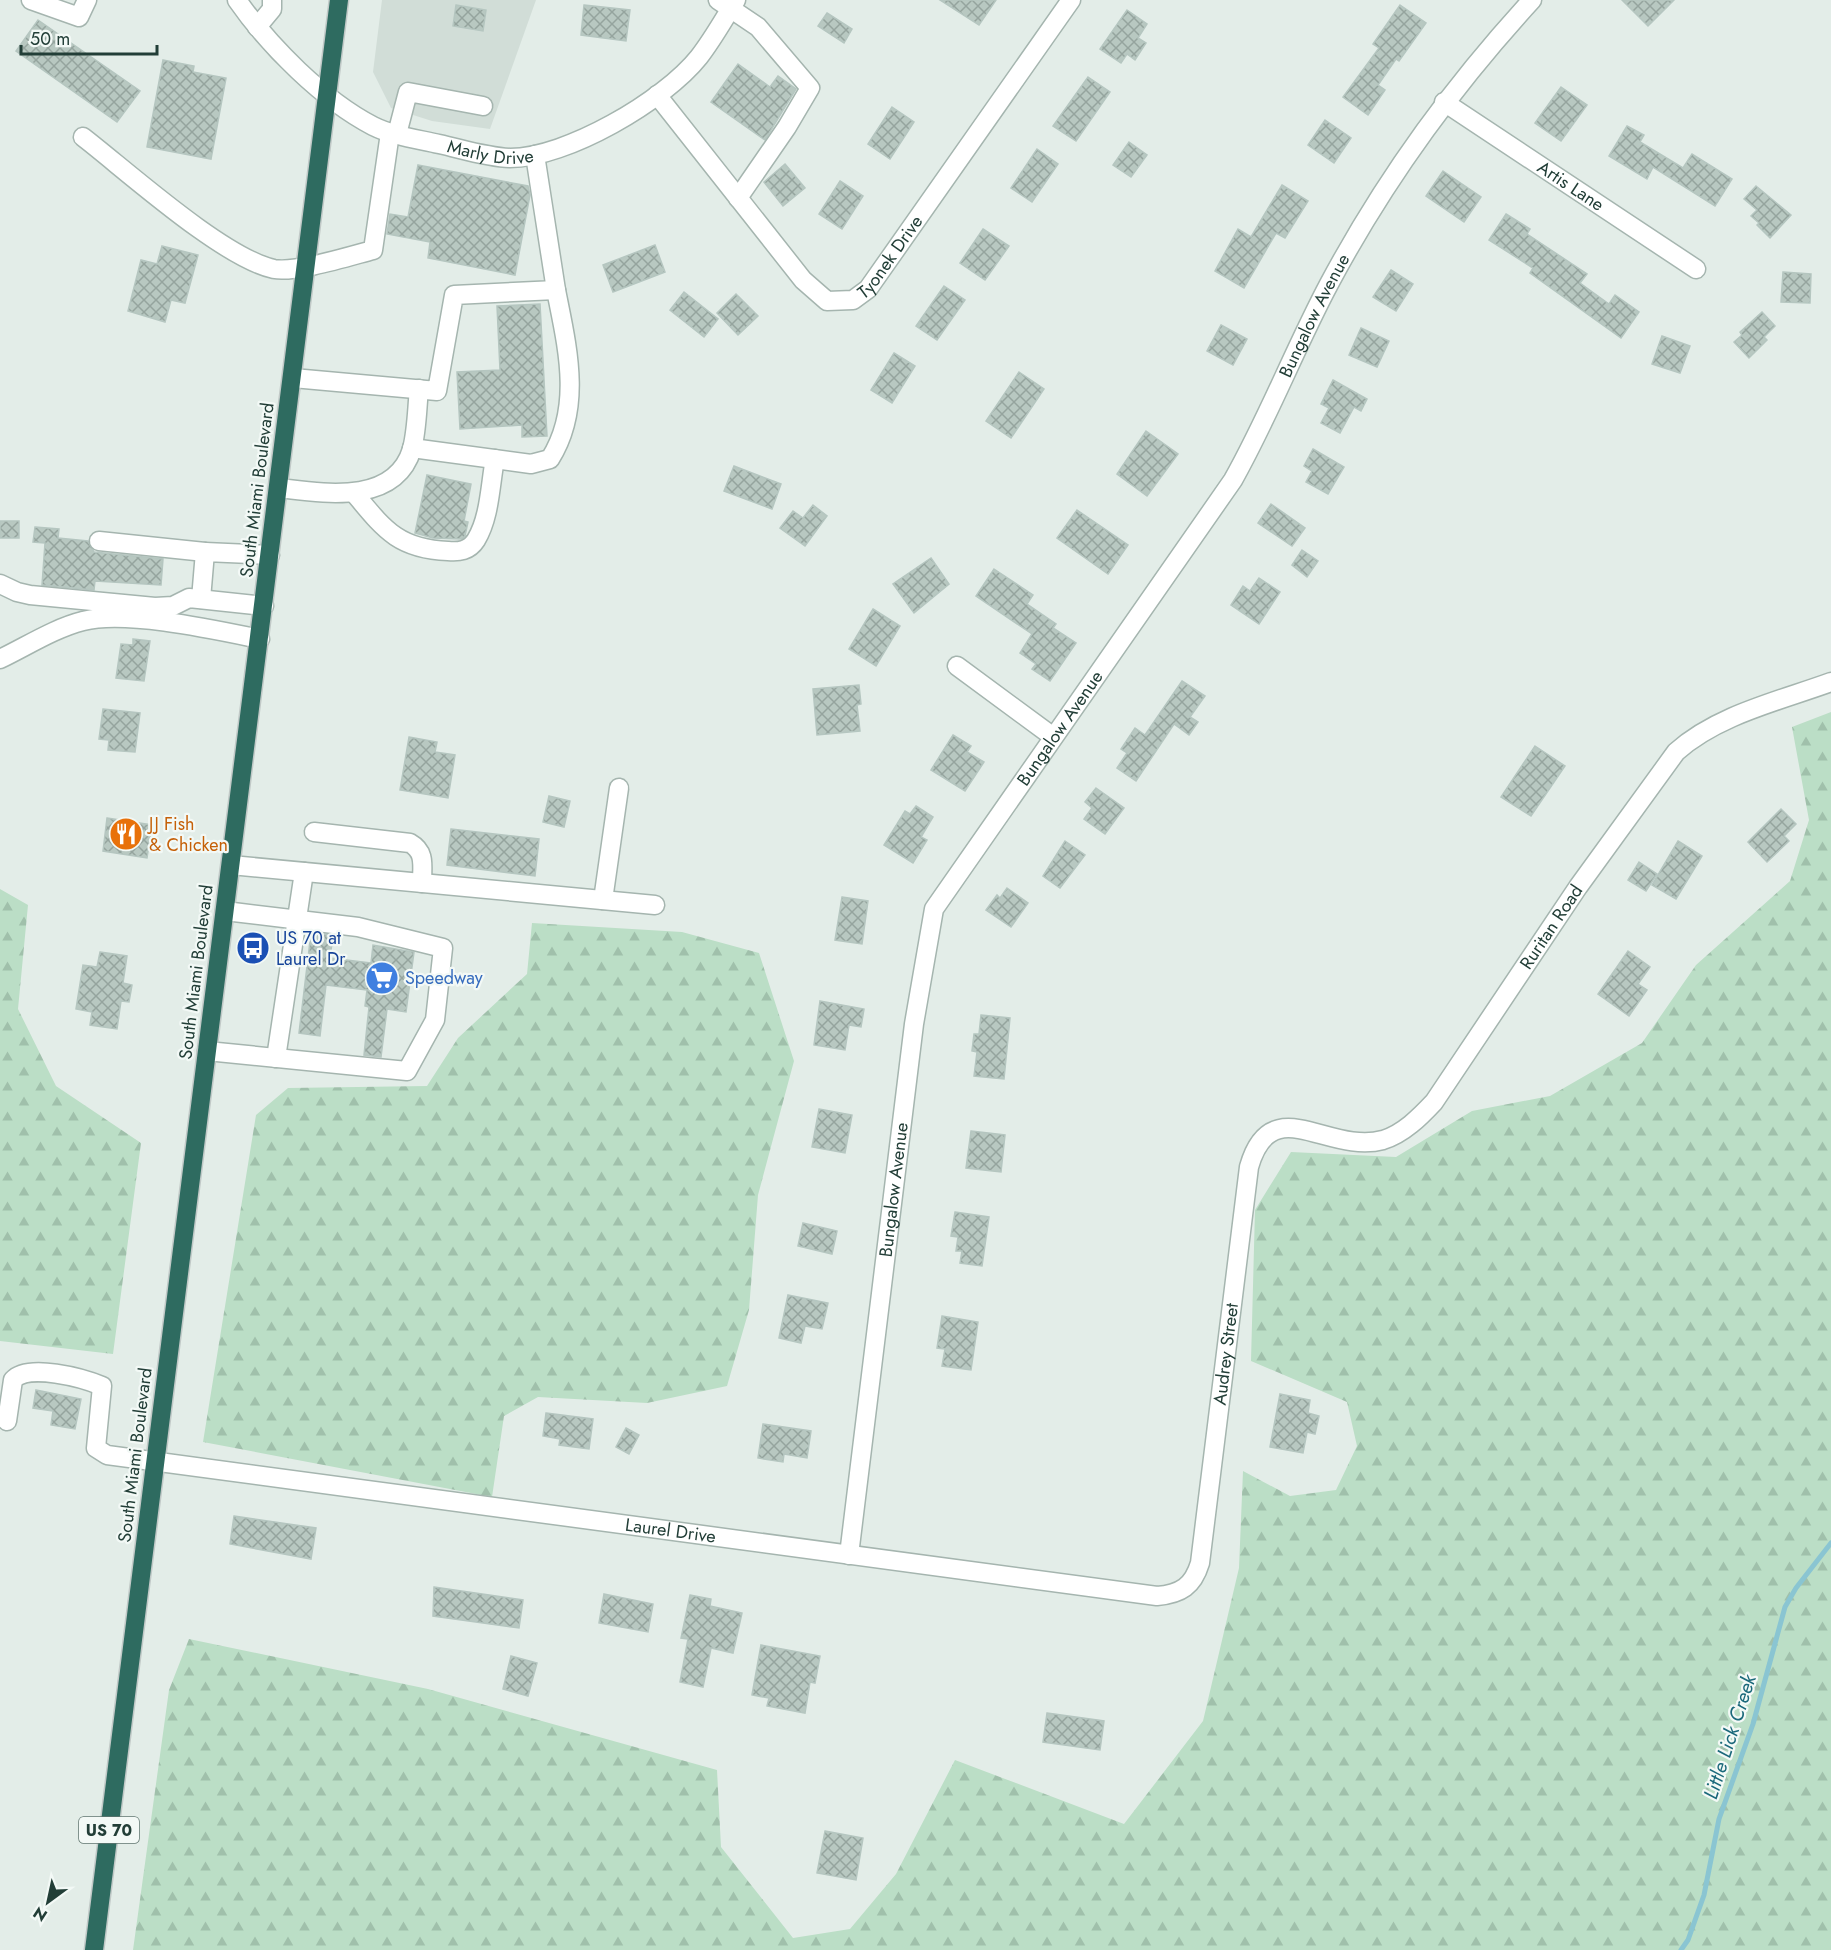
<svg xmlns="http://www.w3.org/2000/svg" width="1831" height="1950" font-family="Jost,sans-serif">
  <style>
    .built { fill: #d1ddd7 }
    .forest { fill: url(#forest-firs) }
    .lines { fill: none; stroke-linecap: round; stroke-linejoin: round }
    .stream { stroke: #8ac5d2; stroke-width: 5 }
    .building { fill: url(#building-cross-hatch); stroke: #b5c6c0; stroke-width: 1.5 }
    .minor-casing { stroke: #a5b5af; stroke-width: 21 }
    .highway-casing { stroke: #c1c9c7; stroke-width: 21 }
    .minor { stroke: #fff; stroke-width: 18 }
    .highway { stroke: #2e6b60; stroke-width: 18 }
    .labels { text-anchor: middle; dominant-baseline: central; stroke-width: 4.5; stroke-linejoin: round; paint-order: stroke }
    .shield { fill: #f3f9f6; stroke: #617670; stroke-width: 1.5 }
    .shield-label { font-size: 16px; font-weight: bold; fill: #223e37 }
    .street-label { font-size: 18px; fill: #223e37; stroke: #f3f9f6 }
    .food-label { font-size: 18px; fill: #c56008; stroke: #f3f9f6; text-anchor: start }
    .transit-label { font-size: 18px; fill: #164399; stroke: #f3f9f6; text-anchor: start }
    .shop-label { font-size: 18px; fill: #366cbe; stroke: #f3f9f6; text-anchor: start }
    .water-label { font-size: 20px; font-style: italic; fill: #1b697b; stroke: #f3f9f6 }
  </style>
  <defs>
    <pattern id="forest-firs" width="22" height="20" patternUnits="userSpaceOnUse" patternTransform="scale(1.5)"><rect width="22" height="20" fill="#bbdec6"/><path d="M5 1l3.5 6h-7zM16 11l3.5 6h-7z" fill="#a0c0ab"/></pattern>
    <pattern id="building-cross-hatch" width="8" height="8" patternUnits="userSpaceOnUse" patternTransform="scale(1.5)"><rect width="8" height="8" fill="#b8c8c1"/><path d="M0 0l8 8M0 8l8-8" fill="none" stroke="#95a49e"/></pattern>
  </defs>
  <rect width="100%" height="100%" fill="#e3ede8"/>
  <path class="built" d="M 382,0 L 536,0 L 490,129 L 432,121 L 391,108 L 373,72 Z"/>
  <g class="forest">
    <path d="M 1831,712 L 1831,1950 L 133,1950 L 169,1690 L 189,1639 L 428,1689 L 717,1770 L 721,1847 L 793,1938 L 850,1929 L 896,1874 L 955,1760 L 1124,1824 L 1203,1721 L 1239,1568 L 1243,1471 L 1290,1496 L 1336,1490 L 1357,1446 L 1347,1402 L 1251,1361 L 1255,1210 L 1291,1152 L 1396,1157 L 1472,1111 L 1550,1096 L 1642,1043 L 1696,965 L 1790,881 L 1809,820 L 1792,727 Z"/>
    <path d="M 0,889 L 28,905 L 18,1009 L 56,1086 L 141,1143 L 113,1354 L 0,1341 Z"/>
    <path d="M 532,923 L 682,932 L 759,953 L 794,1061 L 758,1195 L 749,1310 L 727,1386 L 647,1403 L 538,1397 L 504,1416 L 492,1497 L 203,1442 L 256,1115 L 288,1088 L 427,1086 L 458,1038 L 527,974 Z"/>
  </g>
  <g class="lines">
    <path class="stream" d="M 1681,1950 L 1688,1940 L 1704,1895 L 1719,1819 L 1753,1724 L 1785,1607 L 1796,1588 L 1831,1543"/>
  </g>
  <g class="building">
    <path d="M 940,0 L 996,0 L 979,25 Z"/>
    <path d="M 1622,0 L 1674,0 L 1648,26 Z"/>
    <path d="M 456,5 L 486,10 L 483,31 L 453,26 Z"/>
    <path d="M 584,5 L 630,10 L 626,41 L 581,35 Z"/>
    <path d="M 1400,5 L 1426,23 L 1399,61 L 1396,59 L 1378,85 L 1385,90 L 1368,115 L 1343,97 L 1379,48 L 1373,44 Z"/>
    <path d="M 1127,10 L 1147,24 L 1138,38 L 1146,43 L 1135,60 L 1127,54 L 1121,63 L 1100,49 Z"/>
    <path d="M 827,13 L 852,29 L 844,43 L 818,26 Z"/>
    <path d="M 38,20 L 140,91 L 117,122 L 16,51 Z"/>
    <path d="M 163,60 L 194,66 L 193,72 L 226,78 L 211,159 L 147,147 Z"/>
    <path d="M 738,64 L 770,87 L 778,76 L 796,89 L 765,140 L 711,102 Z"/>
    <path d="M 1088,77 L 1110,92 L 1076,141 L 1053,126 Z"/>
    <path d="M 1561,87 L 1587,105 L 1561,141 L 1535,123 Z"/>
    <path d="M 892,107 L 914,122 L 890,159 L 868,144 Z"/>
    <path d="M 1325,120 L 1351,138 L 1334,163 L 1308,145 Z"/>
    <path d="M 1627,126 L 1644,135 L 1640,142 L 1683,168 L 1692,154 L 1732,179 L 1715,206 L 1653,167 L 1647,179 L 1609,156 Z"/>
    <path d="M 1129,142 L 1147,155 L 1131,177 L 1113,165 Z"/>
    <path d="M 1037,149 L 1058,164 L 1032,202 L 1011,188 Z"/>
    <path d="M 785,164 L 805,188 L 783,206 L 764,182 Z"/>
    <path d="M 418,165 L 528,186 L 530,195 L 515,275 L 428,258 L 430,242 L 387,234 L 390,214 L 408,217 Z"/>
    <path d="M 1443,171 L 1481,197 L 1464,222 L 1426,196 Z"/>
    <path d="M 840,181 L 863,196 L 842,229 L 819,214 Z"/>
    <path d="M 1282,185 L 1308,201 L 1285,238 L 1276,233 L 1244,288 L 1215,271 L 1238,229 L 1251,237 Z"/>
    <path d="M 1756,186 L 1791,215 L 1770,238 L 1757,225 L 1759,223 L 1751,216 L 1757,210 L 1744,199 Z"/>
    <path d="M 1506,214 L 1530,229 L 1527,234 L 1587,274 L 1580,283 L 1609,304 L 1615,295 L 1639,312 L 1621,338 L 1530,273 L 1533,268 L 1489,240 Z"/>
    <path d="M 983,229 L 1009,246 L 985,280 L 960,263 Z"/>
    <path d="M 655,245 L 665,272 L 613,292 L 603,265 Z"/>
    <path d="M 162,246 L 198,255 L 185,303 L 171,300 L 165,322 L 128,311 L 141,260 L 157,264 Z"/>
    <path d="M 1391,270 L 1413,284 L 1396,311 L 1373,297 Z"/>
    <path d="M 1783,272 L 1811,274 L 1810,303 L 1781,302 Z"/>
    <path d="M 944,286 L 965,300 L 937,340 L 916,326 Z"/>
    <path d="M 684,292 L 718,319 L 704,337 L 670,310 Z"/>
    <path d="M 736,294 L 758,316 L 738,335 L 717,313 Z"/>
    <path d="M 540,304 L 547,436 L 522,437 L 522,425 L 460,429 L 457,372 L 500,370 L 497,306 Z"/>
    <path d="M 1762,312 L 1775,326 L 1764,337 L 1767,340 L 1749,358 L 1734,342 L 1742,335 L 1740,332 Z"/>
    <path d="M 1221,325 L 1247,339 L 1233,365 L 1207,351 Z"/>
    <path d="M 1361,328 L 1389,341 L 1377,367 L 1349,355 Z"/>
    <path d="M 1662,336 L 1690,346 L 1680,373 L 1652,364 Z"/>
    <path d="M 894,353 L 915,366 L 892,403 L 871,390 Z"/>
    <path d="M 1019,372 L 1044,389 L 1011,438 L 986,421 Z"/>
    <path d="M 1333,380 L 1367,399 L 1361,411 L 1354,407 L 1340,433 L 1321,423 L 1329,408 L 1321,404 Z"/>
    <path d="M 1146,431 L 1178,454 L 1147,496 L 1117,474 Z"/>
    <path d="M 1313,449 L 1344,467 L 1328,494 L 1306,482 L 1312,471 L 1304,466 Z"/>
    <path d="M 734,466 L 781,484 L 772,509 L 724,491 Z"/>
    <path d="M 427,475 L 471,484 L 464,521 L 468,522 L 465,536 L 462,539 L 433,538 L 415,533 Z"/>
    <path d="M 1271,504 L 1305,528 L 1292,546 L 1258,523 Z"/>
    <path d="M 813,505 L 827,516 L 805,546 L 780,528 L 793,511 L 803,518 Z"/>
    <path d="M 1077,510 L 1128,545 L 1108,574 L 1057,538 Z"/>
    <rect x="0" y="521" width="19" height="17"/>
    <path d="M 35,527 L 59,529 L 58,538 L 88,541 L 94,552 L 163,559 L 161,585 L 95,581 L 94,590 L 42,585 L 45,543 L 33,542 Z"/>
    <path d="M 1302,550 L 1318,561 L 1307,577 L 1292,565 Z"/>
    <path d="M 931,558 L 949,584 L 914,613 L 893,584 Z"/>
    <path d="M 994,569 L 1033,595 L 1027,604 L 1056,624 L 1053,628 L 1076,643 L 1050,681 L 1032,669 L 1036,664 L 1020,653 L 1032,634 L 976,596 Z"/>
    <path d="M 1259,578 L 1280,592 L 1259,624 L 1231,605 L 1243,586 L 1250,591 Z"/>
    <path d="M 873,609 L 900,626 L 876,666 L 849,649 Z"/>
    <path d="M 133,639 L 150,641 L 144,681 L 116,678 L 121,644 L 133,645 Z"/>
    <path d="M 1182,681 L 1205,696 L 1190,717 L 1198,722 L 1189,735 L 1174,724 L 1136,781 L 1117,768 L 1127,753 L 1121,749 L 1135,728 L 1145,735 Z"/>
    <path d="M 859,685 L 861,704 L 857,705 L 860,731 L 817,735 L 813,689 Z"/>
    <path d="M 103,709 L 140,713 L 135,752 L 108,750 L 109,740 L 99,739 Z"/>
    <path d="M 953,735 L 971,746 L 967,752 L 984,762 L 965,791 L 931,770 Z"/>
    <path d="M 409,737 L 437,742 L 435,752 L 455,755 L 448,798 L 400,790 Z"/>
    <path d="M 1535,746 L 1565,766 L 1531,816 L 1501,797 Z"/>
    <path d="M 1096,788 L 1124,808 L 1105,834 L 1084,819 L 1092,808 L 1085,802 Z"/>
    <path d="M 549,796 L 570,801 L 564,827 L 543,822 Z"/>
    <path d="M 916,806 L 933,817 L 921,837 L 927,840 L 913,863 L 884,845 L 905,811 L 910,814 Z"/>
    <path d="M 1781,809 L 1796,824 L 1784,836 L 1789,841 L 1767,862 L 1748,842 Z"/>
    <path d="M 107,818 L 152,825 L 147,858 L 103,851 Z"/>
    <path d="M 451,829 L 539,839 L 535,876 L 447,865 Z"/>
    <path d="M 1065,841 L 1085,855 L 1060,888 L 1043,876 Z"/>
    <path d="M 1678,841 L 1702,856 L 1676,899 L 1652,885 Z"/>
    <path d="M 1639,862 L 1657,874 L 1646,891 L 1628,880 Z"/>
    <path d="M 1007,888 L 1028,903 L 1011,927 L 986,910 L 997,895 L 1000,898 Z"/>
    <path d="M 842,897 L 868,901 L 862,944 L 835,940 Z"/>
    <path d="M 311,933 L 333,935 L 330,958 L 371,963 L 373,945 L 414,952 L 406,1012 L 387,1009 L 381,1057 L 364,1055 L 369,1007 L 365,1006 L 367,990 L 326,985 L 320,1036 L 299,1033 Z"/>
    <path d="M 1628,951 L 1650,967 L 1638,984 L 1647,990 L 1629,1016 L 1598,994 Z"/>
    <path d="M 100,952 L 127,956 L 123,983 L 132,985 L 129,1002 L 121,1001 L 117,1029 L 90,1025 L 92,1012 L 76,1009 L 83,965 L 97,967 Z"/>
    <path d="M 820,1001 L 864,1009 L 861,1027 L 849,1025 L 845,1050 L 814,1045 Z"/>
    <path d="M 981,1015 L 1010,1018 L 1004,1079 L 974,1076 L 977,1052 L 972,1051 L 974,1034 L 979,1034 Z"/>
    <path d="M 819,1109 L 852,1115 L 845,1153 L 812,1147 Z"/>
    <path d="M 971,1131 L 1005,1135 L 1001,1172 L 966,1168 Z"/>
    <path d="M 955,1212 L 989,1217 L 982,1266 L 960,1263 L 962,1251 L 956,1251 L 958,1237 L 951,1236 Z"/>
    <path d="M 803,1223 L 837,1231 L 832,1254 L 798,1246 Z"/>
    <path d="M 788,1295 L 828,1303 L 822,1329 L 805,1326 L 801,1343 L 779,1338 Z"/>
    <path d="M 942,1316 L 978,1322 L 971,1370 L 942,1366 L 945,1349 L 937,1348 Z"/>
    <path d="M 36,1390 L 81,1399 L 75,1429 L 51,1425 L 53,1411 L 33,1408 Z"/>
    <path d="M 1280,1394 L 1310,1400 L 1308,1413 L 1319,1416 L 1315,1434 L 1307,1432 L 1303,1453 L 1270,1447 Z"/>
    <path d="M 546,1413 L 593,1419 L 589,1449 L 559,1445 L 560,1439 L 543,1436 Z"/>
    <path d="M 763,1424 L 811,1431 L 807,1458 L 784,1454 L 783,1462 L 758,1458 Z"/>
    <path d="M 626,1428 L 639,1435 L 629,1454 L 616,1447 Z"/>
    <path d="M 234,1516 L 316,1528 L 311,1559 L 230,1544 Z"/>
    <path d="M 434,1587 L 523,1600 L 519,1628 L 433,1616 Z"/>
    <path d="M 604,1594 L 653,1604 L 648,1632 L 599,1623 Z"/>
    <path d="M 690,1595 L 711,1599 L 710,1606 L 742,1613 L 733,1653 L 711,1648 L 703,1687 L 680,1682 L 688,1639 L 681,1638 Z"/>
    <path d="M 761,1645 L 820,1656 L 815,1683 L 810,1682 L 805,1713 L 767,1706 L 769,1698 L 752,1695 Z"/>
    <path d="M 511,1656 L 537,1663 L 528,1696 L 503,1689 Z"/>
    <path d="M 1047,1713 L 1104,1721 L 1100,1750 L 1043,1742 Z"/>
    <path d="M 825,1831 L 863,1838 L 856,1880 L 817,1873 Z"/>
  </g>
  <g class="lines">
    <g class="minor-casing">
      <g id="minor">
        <path d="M 31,0 L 79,17 L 87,0"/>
        <path id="s1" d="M 237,0 C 269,46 323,100 373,126 C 393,136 417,139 439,144 C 462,149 486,157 510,158 C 566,158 664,101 699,57 C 713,39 724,19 736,0"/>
        <path d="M 718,0 L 758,27 L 810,88 L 787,127 L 738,198"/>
        <path d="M 257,27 L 272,9 L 272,0"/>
        <path id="s2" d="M 657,95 L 803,280 L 827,301 L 853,300 L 868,289 L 1071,0"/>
        <path id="s3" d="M 1444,102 L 1696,269"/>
        <path d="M 397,134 L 408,92 L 483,106"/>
        <path d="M 83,137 C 127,171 223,258 274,269 C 296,273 350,256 373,250 L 390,133"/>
        <path d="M 293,378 L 437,391 L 454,295 L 556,290 L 535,155"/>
        <path d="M 412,448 L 531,464 L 550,459 C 583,407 567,346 556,290"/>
        <path d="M 279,488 C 322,493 395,506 412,449 C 417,430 417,408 419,389"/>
        <path d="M 354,493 C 384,529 398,549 448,551 C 459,552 469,551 476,540 C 490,517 490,485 495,459"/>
        <path d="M 99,541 L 205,552"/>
        <path d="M 0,584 L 17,592 L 30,595 L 155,607 L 173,606 L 189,598 L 264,606"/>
        <path d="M 201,599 L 205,552 L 270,555"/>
        <path d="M 0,659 C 27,646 55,628 83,621 C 126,610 216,630 260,639"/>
        <path d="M 957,666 L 1052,736"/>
        <path d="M 314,832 L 410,843 C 426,852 422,866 422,883"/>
        <path d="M 231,865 L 655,905"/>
        <path d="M 603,900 L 619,788"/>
        <path d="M 207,1051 L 407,1071 L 435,1020 L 443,948 L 358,927 L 225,911"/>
        <path d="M 276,1058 L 304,872"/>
        <path id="s4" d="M 7,1421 L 13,1380 C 28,1363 83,1378 102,1386 L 96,1448 L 107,1455 L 1157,1596 C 1181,1594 1193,1586 1200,1563 L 1249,1167 C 1271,1089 1328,1155 1383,1140 C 1403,1134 1420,1117 1434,1102 L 1578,887 L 1676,752 C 1717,715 1779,701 1831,682"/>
        <path id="s5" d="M 849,1555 L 914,1024 L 934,909 L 1233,480 C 1269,416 1295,348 1329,284 C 1385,179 1452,87 1532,0"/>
      </g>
    </g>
    <g class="highway-casing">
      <path id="highway" d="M 94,1950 L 339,0"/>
    </g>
    <use href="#minor" class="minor"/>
    <use href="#highway" class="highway"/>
  </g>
  <defs>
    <g id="restaurant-disc" transform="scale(1.725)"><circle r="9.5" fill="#e8710a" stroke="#f3f9f6"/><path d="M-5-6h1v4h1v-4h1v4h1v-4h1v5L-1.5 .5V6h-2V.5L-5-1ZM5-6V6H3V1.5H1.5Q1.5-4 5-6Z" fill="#fff"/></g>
    <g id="bus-disc" transform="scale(1.725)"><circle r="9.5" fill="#1a4fb4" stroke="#f3f9f6"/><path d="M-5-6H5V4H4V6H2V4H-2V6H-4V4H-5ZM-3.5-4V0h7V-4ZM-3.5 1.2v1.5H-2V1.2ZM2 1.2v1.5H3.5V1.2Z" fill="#fff"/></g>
    <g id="supermarket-disc" transform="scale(1.725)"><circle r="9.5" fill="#3f7fe0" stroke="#f3f9f6"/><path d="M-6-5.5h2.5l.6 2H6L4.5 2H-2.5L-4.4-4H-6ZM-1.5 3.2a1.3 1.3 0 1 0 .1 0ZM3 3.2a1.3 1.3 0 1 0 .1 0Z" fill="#fff"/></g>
  </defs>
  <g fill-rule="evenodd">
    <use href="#restaurant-disc" x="126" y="834"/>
    <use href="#bus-disc" x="253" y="948"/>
    <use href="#supermarket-disc" x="382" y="978"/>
  </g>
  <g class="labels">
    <rect class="shield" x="79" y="1817" width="60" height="26" rx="4.5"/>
    <g class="shield-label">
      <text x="109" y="1830">US 70</text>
    </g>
    <g class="street-label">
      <text stroke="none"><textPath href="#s1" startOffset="308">Marly Drive</textPath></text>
      <text stroke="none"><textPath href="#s3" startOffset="152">Artis Lane</textPath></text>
      <text stroke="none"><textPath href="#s2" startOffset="351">Tyonek Drive</textPath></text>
      <text stroke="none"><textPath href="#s5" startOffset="1358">Bungalow Avenue</textPath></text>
      <text transform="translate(257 490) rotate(-83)">South Miami Boulevard</text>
      <text stroke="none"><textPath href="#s5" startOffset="872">Bungalow Avenue</textPath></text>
      <text stroke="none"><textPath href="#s4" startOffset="2158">Ruritan Road</textPath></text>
      <text transform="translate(196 972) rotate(-83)">South Miami Boulevard</text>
      <text stroke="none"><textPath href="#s5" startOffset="368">Bungalow Avenue</textPath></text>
      <text stroke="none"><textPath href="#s4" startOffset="1538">Audrey Street</textPath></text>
      <text transform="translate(135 1455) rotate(-83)">South Miami Boulevard</text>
      <text stroke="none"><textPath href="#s4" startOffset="778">Laurel Drive</textPath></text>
    </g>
    <g class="food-label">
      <text x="149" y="824">JJ Fish<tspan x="149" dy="21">&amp; Chicken</tspan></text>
    </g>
    <g class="transit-label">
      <text x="276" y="938">US 70 at<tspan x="276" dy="21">Laurel Dr</tspan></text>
    </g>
    <g class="shop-label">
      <text x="405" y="978">Speedway</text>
    </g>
    <g class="water-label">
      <text transform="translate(1730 1737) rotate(-72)">Little Lick Creek</text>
    </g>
  </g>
  <g transform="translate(48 1902) rotate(213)" stroke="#f3f9f6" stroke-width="4.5" paint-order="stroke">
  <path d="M0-4.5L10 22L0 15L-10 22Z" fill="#223e37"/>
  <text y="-9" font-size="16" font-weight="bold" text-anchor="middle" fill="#223e37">N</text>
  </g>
  <path d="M21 45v9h136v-9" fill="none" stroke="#223e37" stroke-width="3"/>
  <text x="30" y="45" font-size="18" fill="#223e37" stroke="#f3f9f6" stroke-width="4.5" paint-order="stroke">50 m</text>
</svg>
